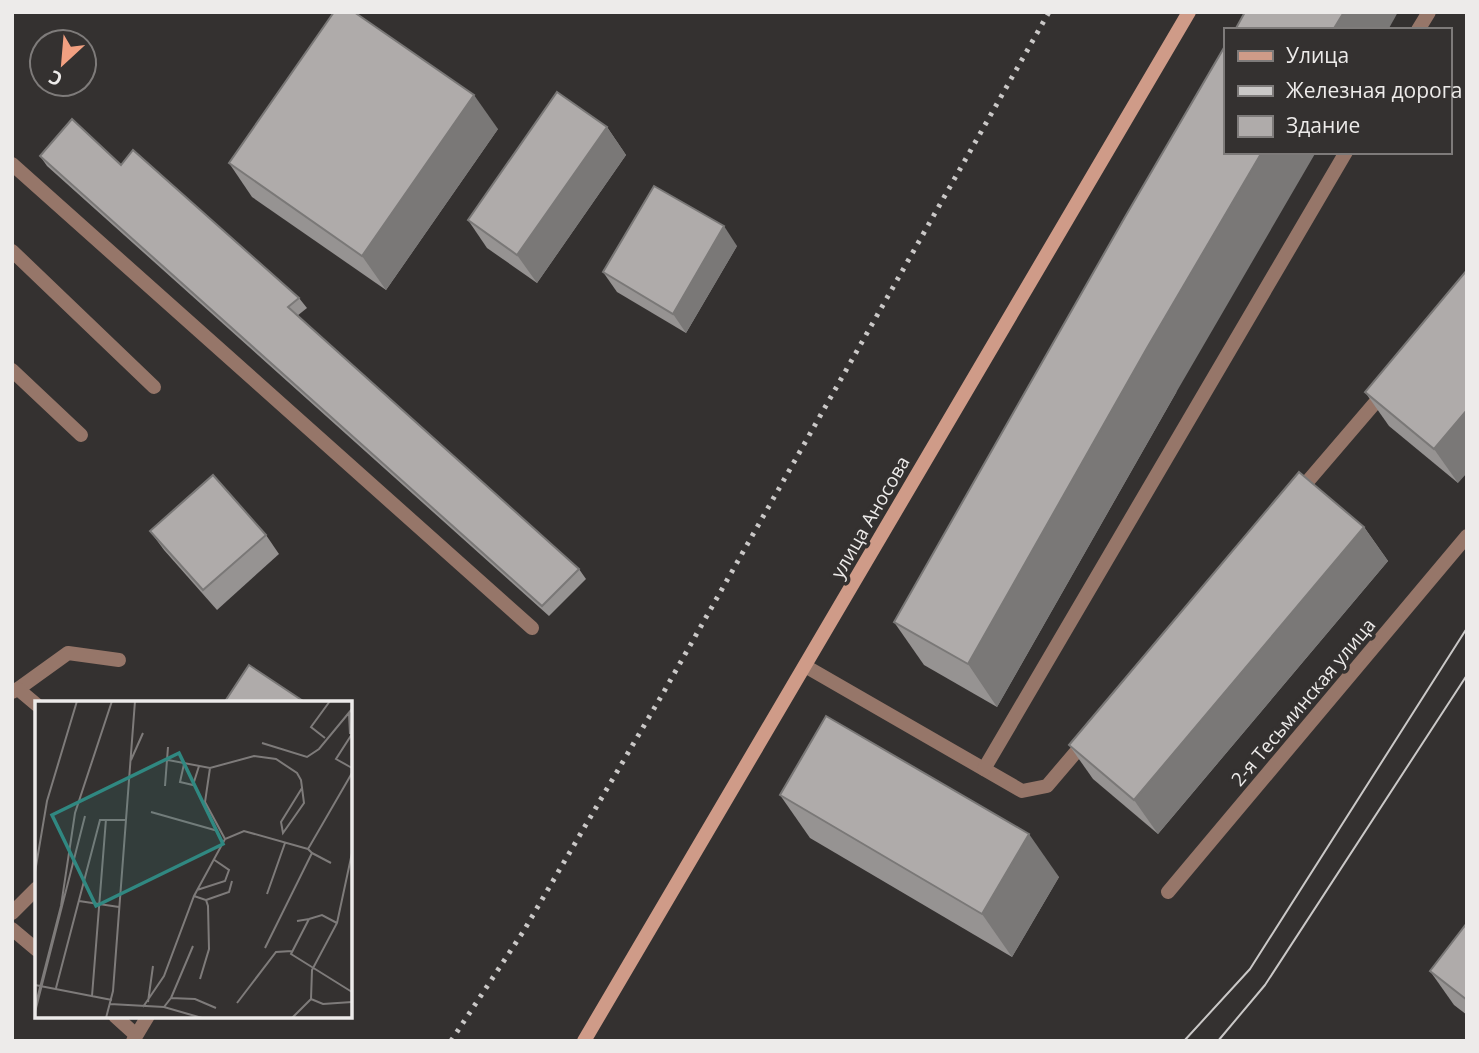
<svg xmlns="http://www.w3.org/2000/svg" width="1479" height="1053" font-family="'Open Sans',sans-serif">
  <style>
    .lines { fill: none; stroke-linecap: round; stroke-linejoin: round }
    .lane { stroke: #967669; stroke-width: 14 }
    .street { stroke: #967669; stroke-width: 14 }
    .secondary { stroke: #cf9b88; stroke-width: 14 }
    .tram { stroke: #cac8c7; stroke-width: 2 }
    .rail { stroke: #cac8c7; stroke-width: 5; stroke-dasharray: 3.5 7; stroke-linecap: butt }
    .wall { fill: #969392 }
    .shaded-wall { fill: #7a7877 }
    .building { fill: #afabaa; stroke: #7a7877; stroke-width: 2 }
    .labels { text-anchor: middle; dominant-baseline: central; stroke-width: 7; stroke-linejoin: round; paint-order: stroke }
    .street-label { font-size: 19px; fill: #edebea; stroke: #343130 }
    .inset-road { fill: none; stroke: #7e7b7a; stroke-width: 2 }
    .view { fill: #308881; fill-opacity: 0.15; stroke: #308881; stroke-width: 3.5 }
    .inset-edge { fill: none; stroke: #edebea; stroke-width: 3.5 }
  </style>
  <rect width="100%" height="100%" fill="#343130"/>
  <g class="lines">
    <g class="lane">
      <path d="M 1418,30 L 1429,12"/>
      <path d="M 12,164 L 532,628"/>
      <path d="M 12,251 L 154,387"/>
      <path d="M 12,370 L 81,435"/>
      <path d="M 1296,495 L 1386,390"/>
      <path d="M 805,666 L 1022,791 L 1047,786 L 1087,739"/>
      <path d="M 18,689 L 68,653 L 119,660"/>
      <path d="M 12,692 L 18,689 L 37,705"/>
      <path d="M 984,769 L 1346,152"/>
      <path d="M 12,913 L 37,888"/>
      <path d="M 12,929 L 37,950"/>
      <path d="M 115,1016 L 136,1035"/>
      <path d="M 133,1041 L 148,1016"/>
    </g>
    <path class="street" d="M 1168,892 L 1467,536"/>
    <path class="secondary" d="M 584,1041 L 1189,12"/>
    <g class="tram">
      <path d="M 1184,1041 L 1250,969 L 1467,628"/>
      <path d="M 1218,1041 L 1265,985 L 1467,675"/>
    </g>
    <path class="rail" d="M 451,1041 L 523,932 L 662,695 L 1049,12"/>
  </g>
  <g class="wall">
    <path d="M 607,127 L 626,155 L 537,283 L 487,248 L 468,220 Z"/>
    <path d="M 498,129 L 386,290 L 252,197 L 229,163 Z"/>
    <path d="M 40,156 L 121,165 L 299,298 L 307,308 L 297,316 L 579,569 L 586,579 L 549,616 L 47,166 Z"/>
    <path d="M 737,246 L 686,333 L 617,292 L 603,272 Z"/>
    <path d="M 1467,270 L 1458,483 L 1389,426 L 1365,392 Z"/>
    <path d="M 1177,391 L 997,707 L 924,665 L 894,622 Z"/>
    <path d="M 1364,527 L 1388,561 L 1158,834 L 1093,779 L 1069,745 Z"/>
    <path d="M 150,531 L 266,535 L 279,554 L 217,610 L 164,550 Z"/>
    <path d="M 780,795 L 1059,877 L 1012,957 L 810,838 Z"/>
    <path d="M 1467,923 L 1467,1015 L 1454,1005 L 1430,971 Z"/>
  </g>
  <g class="shaded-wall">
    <path d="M 1344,12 L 1398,12 L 1388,30 L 1333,30 Z"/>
    <path d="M 474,95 L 498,129 L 386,290 L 362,256 Z"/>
    <path d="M 607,127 L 626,155 L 537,283 L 517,255 Z"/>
    <path d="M 1262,152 L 1316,152 L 1177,391 L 997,707 L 968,664 L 1147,348 Z"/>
    <path d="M 724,226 L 737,246 L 686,333 L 673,314 Z"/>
    <path d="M 1467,410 L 1467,473 L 1458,483 L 1434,449 Z"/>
    <path d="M 1364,527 L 1388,561 L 1158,834 L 1134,800 Z"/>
    <path d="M 1029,834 L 1059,877 L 1012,957 L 982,914 Z"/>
  </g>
  <g class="building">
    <path d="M 334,12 L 354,12 L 474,95 L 362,256 L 229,163 Z"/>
    <path d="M 1245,12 L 1344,12 L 1333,30 L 1235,30 Z"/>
    <path d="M 1225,46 L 1225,152 L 1262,152 L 1147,348 L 968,664 L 894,622 L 1125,217 Z"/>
    <path d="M 557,92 L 607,127 L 517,255 L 468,220 Z"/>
    <path d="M 72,119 L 121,165 L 133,150 L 299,298 L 288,307 L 579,569 L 542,606 L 40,156 Z"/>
    <path d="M 654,186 L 724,226 L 673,314 L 603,272 Z"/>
    <path d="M 1467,270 L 1467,410 L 1434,449 L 1365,392 Z"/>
    <path d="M 1299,472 L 1364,527 L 1134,800 L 1069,745 Z"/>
    <path d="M 213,475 L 266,535 L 203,590 L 150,531 Z"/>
    <path d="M 249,665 L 306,703 L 224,703 Z"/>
    <path d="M 826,716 L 1029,834 L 982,914 L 780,795 Z"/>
    <path d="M 1467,923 L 1467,1000 L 1430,971 Z"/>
  </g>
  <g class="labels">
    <g class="street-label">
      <text transform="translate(870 517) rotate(-60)">улица Аносова</text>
      <text transform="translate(1303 702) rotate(-50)">2-я Тесьминская улица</text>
    </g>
  </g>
  <g transform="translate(35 701)">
    <rect width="317" height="317" fill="#343130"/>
    <path class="inset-road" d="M 314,12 L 315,33M 317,33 L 301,58 L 317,67M 290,37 L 276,26 L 295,0M 227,42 L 272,56 L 284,48 L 317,8M 96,59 L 108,32M 133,59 L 175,67 L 219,55 L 241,58 L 262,72 L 266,79 L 269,102 L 248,132 L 246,121 L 267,87M 149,63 L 145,81 L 158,84 L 164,65M 175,67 L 170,101 L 190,138M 130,85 L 133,46M 116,111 L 183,130M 277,152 L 296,162M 0,171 L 12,100 L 42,0M 162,189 L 190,180 L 194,169 L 178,158M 232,193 L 250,142M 159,195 L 171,199 L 173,205 L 174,248 L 165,278M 171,199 L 194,191 L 197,180M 44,200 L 84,206M 274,218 L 287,214 L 302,222M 262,220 L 274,218 L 256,253 L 317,291M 230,247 L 277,152 L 273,148 L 317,72M 0,284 L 77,299M 21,287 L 65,119 L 91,119M 57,295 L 71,118M 136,297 L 158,245M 276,298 L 288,303 L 317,301M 113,301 L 118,265M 202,302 L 241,251 L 257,250M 75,303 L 129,306 L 167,317M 0,306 L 26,205 L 40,112 L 77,0M 108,306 L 129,275 L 159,195 L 190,138 L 209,130 L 273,148M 129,306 L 136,297 L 160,298 L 181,307M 0,311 L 50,115M 71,317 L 78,290 L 100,0M 257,317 L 276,298 L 277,269 L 302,222 L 317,152"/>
    <path class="view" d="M 144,52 L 188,143 L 61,205 L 17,114 Z"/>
    <rect width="317" height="317" class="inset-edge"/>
  </g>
  <rect width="1479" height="1053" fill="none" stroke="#edebea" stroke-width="28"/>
  <rect x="1224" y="28" width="228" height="126" fill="#343130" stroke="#7e7b7a" stroke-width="2"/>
  <rect x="1238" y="51" width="35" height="10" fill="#cf9b88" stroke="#7e7b7a" stroke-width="2"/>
  <text x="1286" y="63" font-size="21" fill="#edebea">Улица</text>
  <rect x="1238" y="86" width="35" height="10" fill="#cac8c7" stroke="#7e7b7a" stroke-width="2"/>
  <text x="1286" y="98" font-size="21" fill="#edebea">Железная дорога</text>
  <rect x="1238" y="116" width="35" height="21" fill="#afabaa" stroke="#7e7b7a" stroke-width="2"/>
  <text x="1286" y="133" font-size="21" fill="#edebea">Здание</text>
  <g transform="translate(63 63) rotate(206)"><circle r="33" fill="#343130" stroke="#7e7b7a" stroke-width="2"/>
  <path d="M0-5L12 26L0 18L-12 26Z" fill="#f2a081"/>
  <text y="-10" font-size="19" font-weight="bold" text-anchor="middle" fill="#edebea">С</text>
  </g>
</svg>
